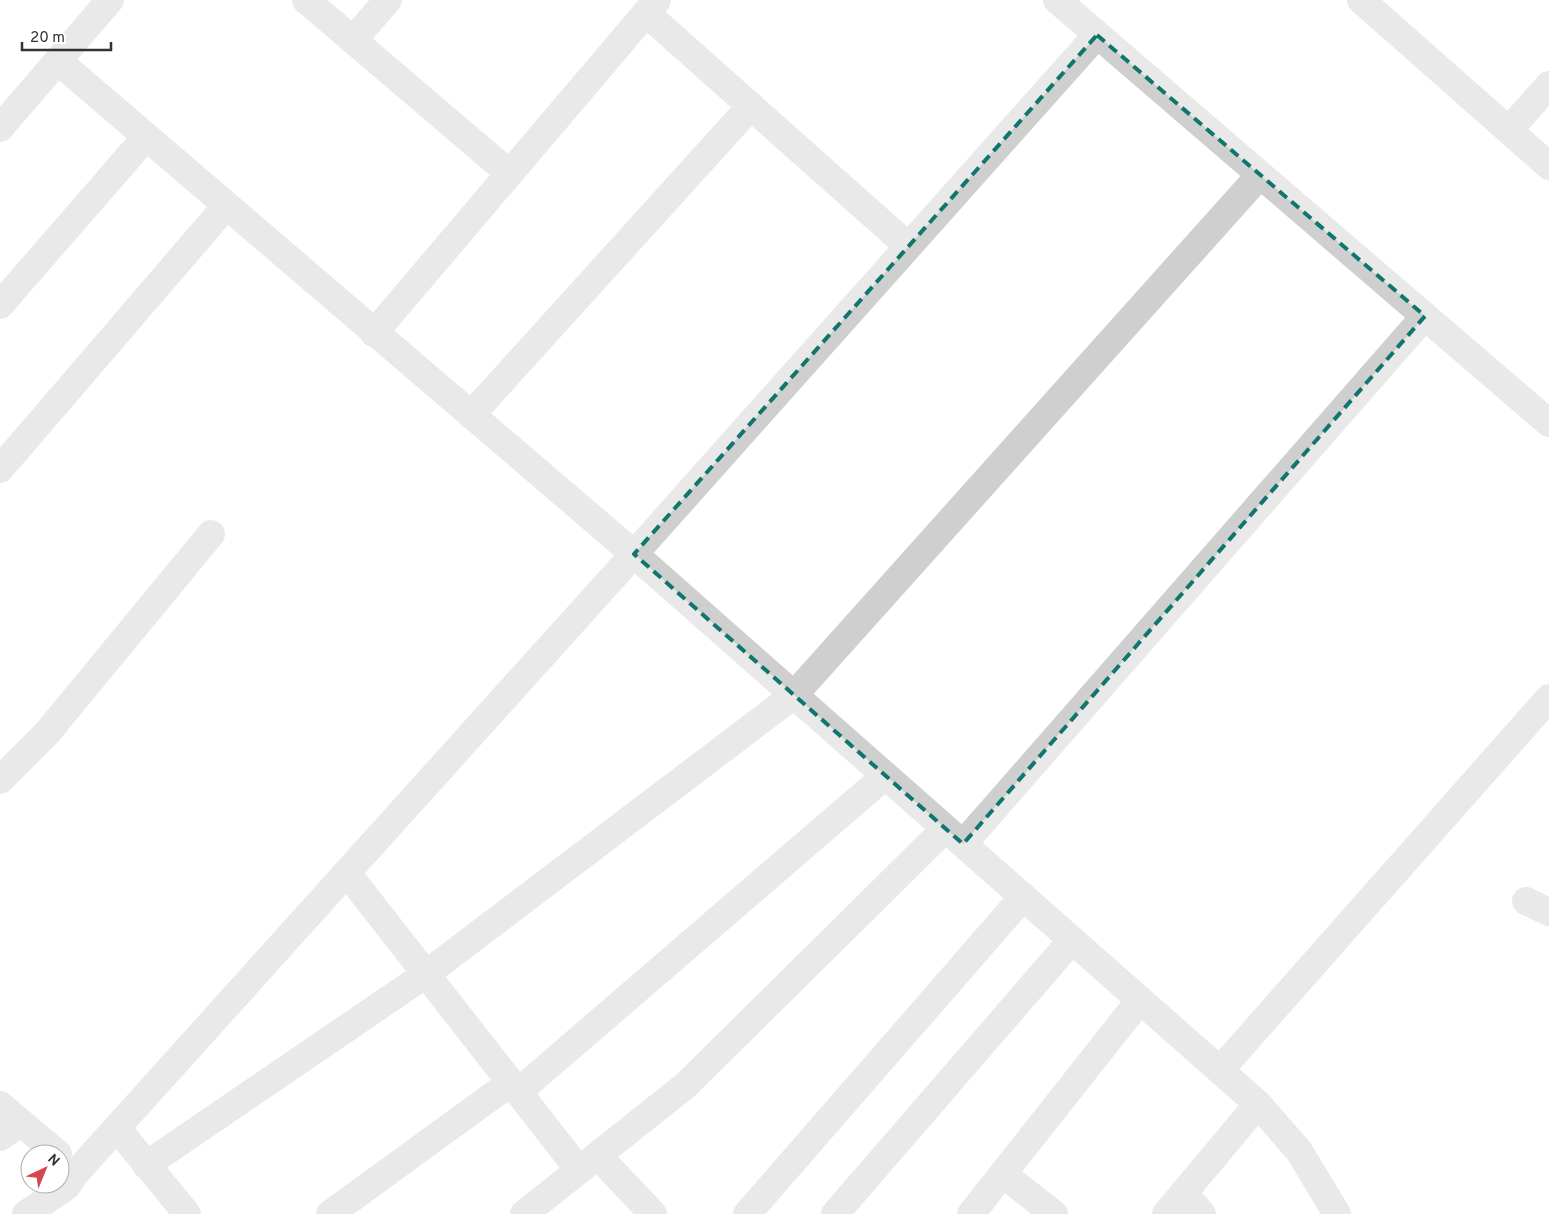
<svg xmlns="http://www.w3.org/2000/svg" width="1549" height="1214" font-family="Overpass,sans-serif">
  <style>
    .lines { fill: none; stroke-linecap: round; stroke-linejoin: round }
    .minor { stroke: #cfcfcf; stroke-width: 28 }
    .marked { fill: none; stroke: #0f766e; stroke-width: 4; stroke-dasharray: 10 6; stroke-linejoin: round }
  </style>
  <rect width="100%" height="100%" fill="#fff"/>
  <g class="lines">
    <g class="minor">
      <path d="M 306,0 L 509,173"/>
      <path d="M 1057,0 L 1549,423"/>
      <path d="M 1361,0 L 1549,166"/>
      <path d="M 646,13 L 908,246"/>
      <path d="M 353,40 L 388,0"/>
      <path d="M 58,61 L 634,554 L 1258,1104 L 1299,1151 L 1337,1214"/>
      <path d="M 0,128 L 110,0"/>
      <path d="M 1509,130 L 1549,85"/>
      <path d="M 0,305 L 146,137"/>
      <path d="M 374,333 L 657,0"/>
      <path d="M 471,415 L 751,106"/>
      <path d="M 0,469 L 226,206"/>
      <path d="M 0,780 L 47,733 L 211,534"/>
      <path d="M 963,844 L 1425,316"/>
      <path d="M 347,873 L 579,1170"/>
      <path d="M 1526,901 L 1549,912"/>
      <path d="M 1220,1070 L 1549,698"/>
      <path d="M 518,1092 L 885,776"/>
      <path d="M 0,1105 L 58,1154"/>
      <path d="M 117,1128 L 187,1214"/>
      <path d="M 0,1137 L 20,1123"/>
      <path d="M 598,1156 L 653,1214"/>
      <path d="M 146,1165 L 426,974 L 794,695 L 1260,175"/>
      <path d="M 1003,1174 L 1054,1214"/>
      <path d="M 1184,1193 L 1202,1214"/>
      <path d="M 26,1214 L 67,1186 L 75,1174 L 634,554 L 1097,35"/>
      <path d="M 330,1214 L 510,1083"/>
      <path d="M 524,1214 L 686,1085 L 945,829"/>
      <path d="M 747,1214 L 1023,897"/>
      <path d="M 835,1214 L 1072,940"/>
      <path d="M 971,1214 L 1140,1000"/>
      <path d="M 1166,1214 L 1258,1104"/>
    </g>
  </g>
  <path d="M0 0H1549V1214H0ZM 1097,35 L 1425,316 L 963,844 L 634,554 Z" fill="#fff" fill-opacity=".55" fill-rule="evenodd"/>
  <path class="marked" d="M 1097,35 L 1425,316 L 963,844 L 634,554 Z"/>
  <g transform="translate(45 1169) rotate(44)"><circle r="24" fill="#ffffff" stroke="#adadad"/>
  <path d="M0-4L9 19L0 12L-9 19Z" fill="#d5474e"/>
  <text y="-8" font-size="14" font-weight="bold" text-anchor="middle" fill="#323232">N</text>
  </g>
  <path d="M22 42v8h89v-8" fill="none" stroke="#323232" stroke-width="2.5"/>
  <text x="30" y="42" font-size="15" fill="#323232" stroke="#ffffff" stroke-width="4" paint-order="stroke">20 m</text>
</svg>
